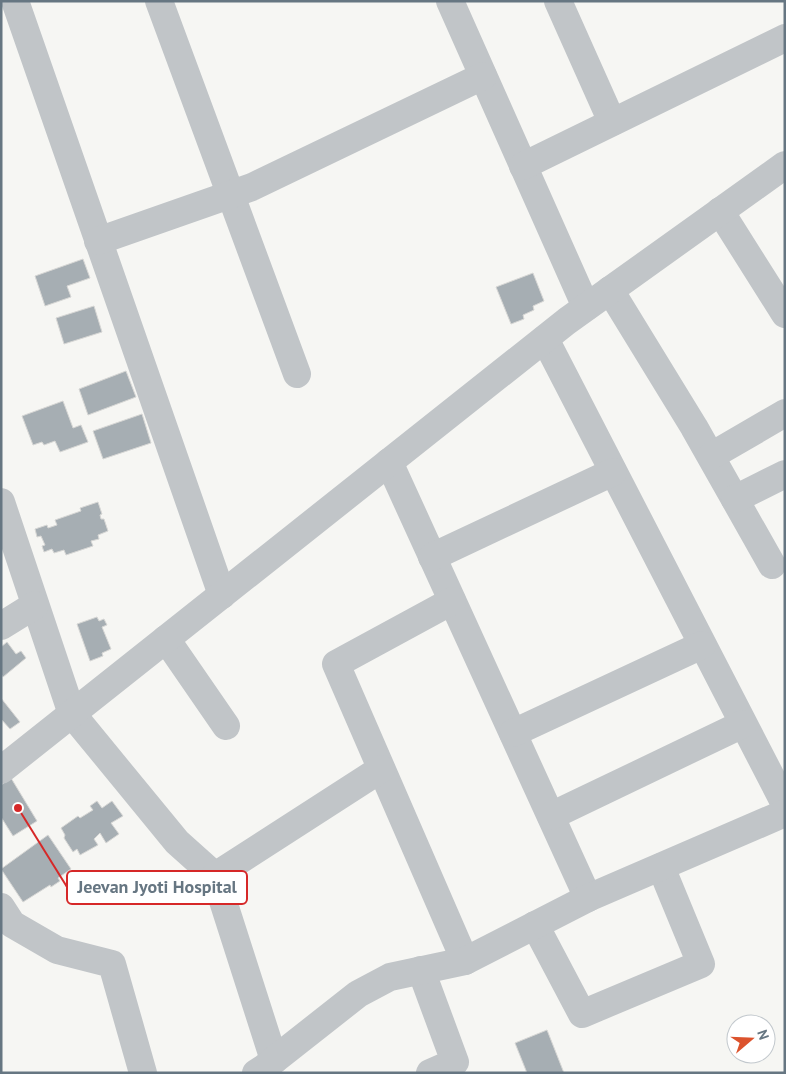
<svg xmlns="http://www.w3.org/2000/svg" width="786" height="1074" font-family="'PT Sans',sans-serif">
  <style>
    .building { fill: #a6aeb3; stroke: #d7d7d5 }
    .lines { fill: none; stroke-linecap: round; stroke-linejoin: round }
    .minor { stroke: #c1c5c8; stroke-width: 28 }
    .leader { fill: none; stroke: #d62828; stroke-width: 2 }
    .callout-dot { fill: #d62828; stroke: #fff; stroke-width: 2 }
    .callout { fill: #fff; stroke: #d62828; stroke-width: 2 }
    .callout-label { font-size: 18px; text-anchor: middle; font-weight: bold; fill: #667682 }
  </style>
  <rect width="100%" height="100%" fill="#f6f6f3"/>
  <g class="building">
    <path d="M 83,259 L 90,278 L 67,286 L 71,297 L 45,306 L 35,276 Z"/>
    <path d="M 533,273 L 544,301 L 533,306 L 534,310 L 523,315 L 524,319 L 511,324 L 496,287 Z"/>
    <path d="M 94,306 L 102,332 L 64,344 L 56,318 Z"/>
    <path d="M 126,371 L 136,397 L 88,415 L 79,389 Z"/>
    <path d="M 63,401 L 73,428 L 81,425 L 88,442 L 60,452 L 55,441 L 44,445 L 42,442 L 33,445 L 22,416 Z"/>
    <path d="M 142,414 L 151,443 L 103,459 L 93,431 Z"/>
    <path d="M 98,502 L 102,514 L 100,515 L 101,519 L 104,519 L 108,531 L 98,535 L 99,539 L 91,541 L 93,546 L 66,555 L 64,550 L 54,553 L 52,549 L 44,552 L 42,546 L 45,545 L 41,536 L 37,537 L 35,529 L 47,525 L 48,528 L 57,525 L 55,520 L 81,511 L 80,508 Z"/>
    <path d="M 97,617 L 99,621 L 104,619 L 107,625 L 102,627 L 111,649 L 102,653 L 103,656 L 90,661 L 77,624 Z"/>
    <path d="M 7,642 L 16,654 L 21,651 L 26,658 L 3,677 L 1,674 L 1,647 Z"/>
    <path d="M 1,698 L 20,722 L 10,729 L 1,719 Z"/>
    <path d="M 11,778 L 37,821 L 13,836 L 1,817 L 1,785 Z"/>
    <path d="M 97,801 L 102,808 L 112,801 L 123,816 L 111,823 L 119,834 L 106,843 L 100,833 L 94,839 L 98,845 L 80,855 L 77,849 L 73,852 L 64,838 L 65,835 L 61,828 L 78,816 L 80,818 L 93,810 L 90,806 Z"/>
    <path d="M 48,835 L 71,869 L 58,878 L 60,881 L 51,887 L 50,885 L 23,902 L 1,869 Z"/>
    <path d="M 547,1030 L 564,1073 L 527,1073 L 515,1043 Z"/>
  </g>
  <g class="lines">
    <g class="minor">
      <path d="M 15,1 L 222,595"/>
      <path d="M 159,1 L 297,374"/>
      <path d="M 450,1 L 586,307"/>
      <path d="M 558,1 L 612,122"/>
      <path d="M 523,166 L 785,38"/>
      <path d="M 720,211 L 785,314"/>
      <path d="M 98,241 L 252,187 L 483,76"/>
      <path d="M 610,290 L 694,427 L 772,565"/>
      <path d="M 545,339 L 785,804"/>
      <path d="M 711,456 L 785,413"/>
      <path d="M 389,462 L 588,898"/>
      <path d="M 735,499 L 785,474"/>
      <path d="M 1,502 L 72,714 L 177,842 L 215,876"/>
      <path d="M 432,557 L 613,472"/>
      <path d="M 452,601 L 336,664 L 465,961"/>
      <path d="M 1,626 L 35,605"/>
      <path d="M 166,639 L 226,726"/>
      <path d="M 513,733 L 702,645"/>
      <path d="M 1,770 L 567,321 L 785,165"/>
      <path d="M 551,816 L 743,724"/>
      <path d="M 1,907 L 12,924 L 57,950 L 112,964 L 143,1073"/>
      <path d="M 535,925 L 582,1014 L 701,964 L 661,867"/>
      <path d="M 421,970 L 455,1062 L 430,1073"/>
      <path d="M 274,1060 L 215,876 L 381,769"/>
      <path d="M 256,1073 L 264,1068 L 358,994 L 390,977 L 465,961 L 588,898 L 785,813"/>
    </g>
  </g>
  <path class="leader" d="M18 808L67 887"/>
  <circle class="callout-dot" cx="18" cy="808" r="5"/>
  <rect class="callout" x="67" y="871" width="180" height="33" rx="5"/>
  <g class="callout-label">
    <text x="157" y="893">Jeevan Jyoti Hospital</text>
  </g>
  <rect width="786" height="1074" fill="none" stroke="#667682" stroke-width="5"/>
  <g transform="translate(751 1039) rotate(71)"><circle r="24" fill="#ffffff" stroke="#c2c8cd"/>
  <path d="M0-4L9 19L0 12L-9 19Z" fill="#dc532d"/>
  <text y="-8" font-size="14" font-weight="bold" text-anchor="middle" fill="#667682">N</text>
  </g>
</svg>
